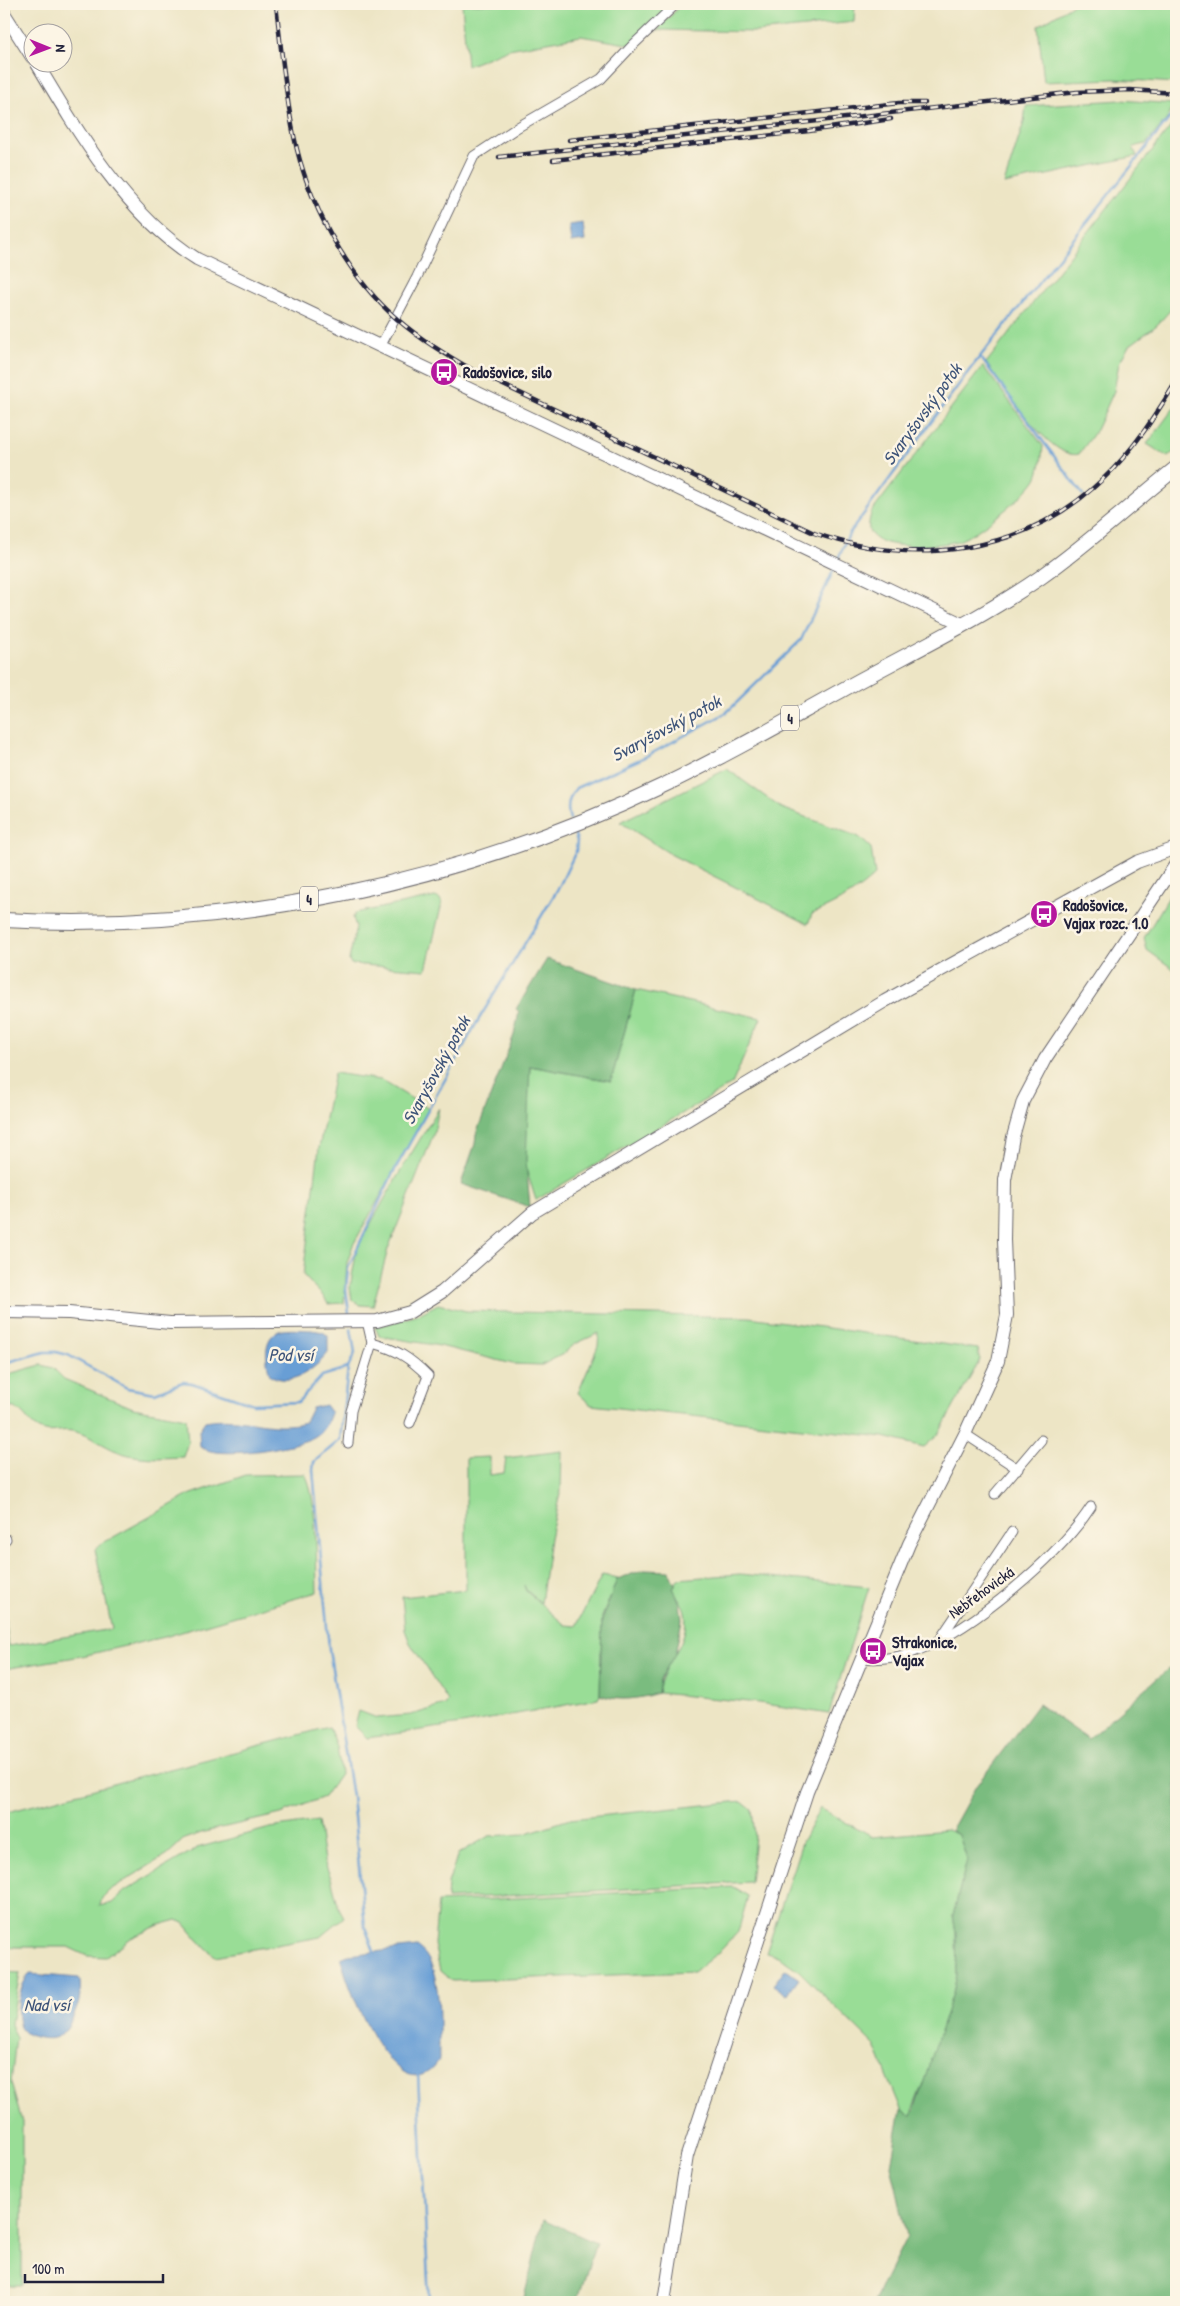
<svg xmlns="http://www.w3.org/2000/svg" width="1180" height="2306" font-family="'Patrick Hand',sans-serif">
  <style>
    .green { fill: #99dd96; stroke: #5e8068 }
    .forest { fill: #7abc7f; stroke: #4e6f5d }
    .water { fill: #679ed5; stroke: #446088 }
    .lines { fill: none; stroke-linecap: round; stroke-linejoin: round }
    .stream { stroke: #679ed5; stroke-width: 2.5 }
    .street-casing { stroke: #69666b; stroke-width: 11 }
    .secondary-casing { stroke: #69666b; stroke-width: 14 }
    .primary-casing { stroke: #69666b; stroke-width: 16 }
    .street { stroke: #fff; stroke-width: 9 }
    .secondary { stroke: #fff; stroke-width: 12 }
    .primary { stroke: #fff; stroke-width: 14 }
    .rail-casing { stroke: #22223b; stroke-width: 4.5 }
    .rail { stroke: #fcf5e5; stroke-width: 2.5; stroke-dasharray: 8; stroke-linecap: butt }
    .labels { text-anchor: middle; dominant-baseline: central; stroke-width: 5; stroke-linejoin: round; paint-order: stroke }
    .shield { fill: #fcf5e5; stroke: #63616e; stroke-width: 1 }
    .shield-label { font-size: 15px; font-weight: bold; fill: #22223b }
    .poi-label { font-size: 16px; font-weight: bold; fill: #22223b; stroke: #fcf5e5; text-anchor: start }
    .street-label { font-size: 16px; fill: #22223b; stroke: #fcf5e5 }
    .water-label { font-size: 18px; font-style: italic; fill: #3e5479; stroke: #fcf5e5 }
  </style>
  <rect width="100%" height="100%" fill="#fcf5e5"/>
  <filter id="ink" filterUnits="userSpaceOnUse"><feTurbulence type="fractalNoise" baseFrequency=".02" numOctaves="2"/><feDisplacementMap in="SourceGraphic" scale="10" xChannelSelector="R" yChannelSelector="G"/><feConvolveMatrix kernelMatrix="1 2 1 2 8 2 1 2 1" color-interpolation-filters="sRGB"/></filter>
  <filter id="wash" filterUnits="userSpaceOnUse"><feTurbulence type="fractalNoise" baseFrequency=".0096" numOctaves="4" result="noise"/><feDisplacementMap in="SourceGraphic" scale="20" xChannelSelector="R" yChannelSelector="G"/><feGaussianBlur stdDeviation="1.12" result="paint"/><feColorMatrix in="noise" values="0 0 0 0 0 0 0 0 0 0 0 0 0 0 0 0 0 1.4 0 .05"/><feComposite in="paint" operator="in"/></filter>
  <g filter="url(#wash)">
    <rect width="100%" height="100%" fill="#ede5c5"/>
    <g class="green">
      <path d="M 462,4 L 675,4 L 632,45 L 581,36 L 509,49 L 467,66 Z"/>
      <path d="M 682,4 L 855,4 L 854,22 L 756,32 L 657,30 Z"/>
      <path d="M 1074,4 L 1176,4 L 1176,83 L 1114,79 L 1044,82 L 1038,26 Z"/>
      <path d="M 1121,100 L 1174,104 L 1167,119 L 1146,144 L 1133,147 L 1137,156 L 1004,184 L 1024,122 L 1026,106 Z"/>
      <path d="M 1176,120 L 1176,304 L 1157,325 L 1129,346 L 1119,363 L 1114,391 L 1105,411 L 1095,432 L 1079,454 C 1051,462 1002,384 986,363 Z"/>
      <path d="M 983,366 L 1043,446 C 1042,456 1041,467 1037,477 C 1030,493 975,536 958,541 C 940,546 879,552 870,532 C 867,526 870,519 871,513 Z"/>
      <path d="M 1176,405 L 1176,450 L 1168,457 L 1147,444 Z"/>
      <path d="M 727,769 L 781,808 L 859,837 L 871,848 L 875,875 C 856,893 837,903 812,914 L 808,924 L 672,855 L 620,822 Z"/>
      <path d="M 1176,885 L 1176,971 L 1147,950 L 1144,938 Z"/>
      <path d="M 435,897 L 440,899 L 442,903 L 426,970 L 351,964 L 349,960 L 356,927 L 353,918 L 355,913 Z"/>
      <path d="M 636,990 L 761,1018 L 732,1084 L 536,1200 L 524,1163 L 530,1066 L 611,1081 Z"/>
      <path d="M 334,1073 L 381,1080 L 429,1109 L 353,1245 L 347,1263 L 344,1303 L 328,1304 L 323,1296 L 303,1275 L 319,1148 Z"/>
      <path d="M 439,1108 L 434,1133 L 388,1249 L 373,1306 L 360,1305 L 352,1300 L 350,1288 L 357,1248 L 397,1177 Z"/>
      <path d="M 438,1304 L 466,1311 L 749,1317 L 978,1349 L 980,1360 L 938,1435 L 924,1447 L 884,1437 L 591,1405 L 578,1393 L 598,1346 L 599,1333 L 575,1344 L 563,1354 L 542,1365 L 513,1364 L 440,1346 L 379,1336 L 375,1327 L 415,1316 Z"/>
      <path d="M 41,1365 L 53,1368 L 64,1379 L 133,1408 L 186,1418 L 188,1442 L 183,1457 C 160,1458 136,1460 114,1450 C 101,1444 87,1434 72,1431 C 62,1429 52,1434 41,1430 C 25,1424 26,1407 4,1406 L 4,1380 L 12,1373 Z"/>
      <path d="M 562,1451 L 561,1489 L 550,1538 L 541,1603 L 526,1590 L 524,1585 L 526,1591 L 565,1625 L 576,1626 L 602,1575 L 618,1578 L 602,1617 L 600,1695 L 598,1699 L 468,1723 L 367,1738 L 355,1726 L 359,1711 L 377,1718 L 411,1715 L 445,1705 L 448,1701 L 410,1643 L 405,1630 L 402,1597 L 466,1590 L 466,1458 L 490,1457 L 490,1475 L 504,1473 L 506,1458 Z"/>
      <path d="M 305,1474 C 318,1496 316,1564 317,1592 L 168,1636 L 82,1656 L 4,1669 L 4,1611 L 9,1646 L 112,1629 L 95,1549 L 101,1544 L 189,1495 L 246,1475 Z"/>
      <path d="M 740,1574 L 869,1587 L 829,1714 L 759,1703 L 658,1693 C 662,1663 691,1644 685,1612 C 684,1605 676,1596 673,1588 L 678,1579 Z"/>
      <path d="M 329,1727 L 337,1747 L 341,1773 L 324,1797 L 281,1814 L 204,1832 L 184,1839 L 168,1854 L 110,1890 L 102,1898 L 100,1906 L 112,1903 L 125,1891 L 197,1848 L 270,1828 L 318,1821 L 324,1861 L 331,1878 L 339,1908 L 344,1917 L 320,1937 L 215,1956 L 199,1941 L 184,1923 L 177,1920 L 159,1925 L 131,1938 L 106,1957 L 87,1956 L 68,1947 L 4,1947 L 4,1813 Z"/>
      <path d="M 742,1801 L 752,1809 L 755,1836 L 750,1882 L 447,1899 L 448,1883 L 458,1854 L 489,1836 L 524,1834 L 570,1819 Z"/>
      <path d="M 820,1808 L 872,1837 L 947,1830 L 959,1835 L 967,1860 L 953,1916 L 956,1933 L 957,1975 L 953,1993 L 930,2065 L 910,2116 L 901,2109 L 875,2046 L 798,1970 L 778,1956 L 766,1953 L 802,1842 Z"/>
      <path d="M 733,1887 L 748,1896 L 738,1932 L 722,1949 L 694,1972 L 452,1981 L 440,1971 L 434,1944 L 438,1902 Z"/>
      <path d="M 4,1972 L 20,1973 L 11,2024 L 16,2037 L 11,2083 L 22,2122 L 22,2285 L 4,2285 Z"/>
    </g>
    <g class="forest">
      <path d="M 547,959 L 636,990 L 611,1081 L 530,1066 L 526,1160 L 530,1207 L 461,1184 L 475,1144 L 476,1134 L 514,1035 L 519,1012 L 516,1009 Z"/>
      <path d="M 644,1570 L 669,1571 L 675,1585 L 673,1588 L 680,1603 L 682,1620 L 675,1654 L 660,1679 L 658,1693 C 638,1699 620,1702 600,1695 L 602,1620 L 617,1579 Z"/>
      <path d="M 1176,1662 L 1176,2302 L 874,2302 L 907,2236 L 891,2165 L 901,2109 L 910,2116 L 914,2110 L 953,1993 L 957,1975 L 956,1933 L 953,1916 L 967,1860 L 959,1835 L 951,1831 L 976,1786 L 1038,1704 L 1088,1739 Z"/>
      <path d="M 543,2219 L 596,2243 L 577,2302 L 523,2302 Z"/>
    </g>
    <g class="water">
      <path d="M 583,223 L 585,241 L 571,243 L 569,225 Z"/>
      <path d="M 312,1330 L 323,1332 L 328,1336 L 328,1353 C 315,1369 291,1388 270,1375 C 266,1362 262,1338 279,1331 C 288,1328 303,1330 312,1330 Z"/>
      <path d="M 325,1405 L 331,1413 C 327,1425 322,1434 310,1439 C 288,1448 219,1460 200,1447 L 199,1430 L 205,1421 C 242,1414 270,1432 305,1422 L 312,1408 Z"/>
      <path d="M 417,1947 C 445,1963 438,2031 439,2060 C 399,2121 347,1988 341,1958 L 348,1955 Z"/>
      <path d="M 785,1969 L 799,1979 L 787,1995 L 773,1985 Z"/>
      <path d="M 30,1974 L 79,1978 C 85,1994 72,2029 57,2037 C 52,2039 46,2039 41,2038 C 20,2035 17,2028 18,2006 C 19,1997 22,1981 30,1974 Z"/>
    </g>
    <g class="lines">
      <g class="stream">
        <path d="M 981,358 L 1083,495"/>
        <path d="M 838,559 L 849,534 L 971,368 L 1176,110"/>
        <path d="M 570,819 C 566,808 569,797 576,788 L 645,757 L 726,713 L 801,640 L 835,567"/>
        <path d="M 349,1313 L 346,1290 L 348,1268 L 392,1175 L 476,1024 L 559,887 L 576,851 L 577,841 L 573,829"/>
        <path d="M 4,1363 L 45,1352 L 56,1352 L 68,1355 L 127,1388 L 155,1393 L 183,1382 L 192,1383 L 253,1404 L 298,1402 L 322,1376 L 348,1368 L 355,1353 L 351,1329"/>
        <path d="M 348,1368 L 340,1440 L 314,1462 L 313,1470 L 329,1649 L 352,1797 L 365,1927 L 375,1954"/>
        <path d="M 418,2074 L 429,2302"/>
      </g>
    </g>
  </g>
  <g filter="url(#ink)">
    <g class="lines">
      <g class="street-casing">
        <g id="street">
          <path d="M 380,347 L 417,277 L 474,156 L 518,127 L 601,79 L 632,46 L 676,4"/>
          <path d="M 372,1343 C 397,1350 409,1357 428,1376 L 410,1423"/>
          <path d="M 965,1434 L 1018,1469"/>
          <path d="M 348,1443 L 351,1411 L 372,1343 L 367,1321"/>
          <path d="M 995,1494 L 1041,1440"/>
          <path d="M 4,1539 L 6,1539"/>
          <path d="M 942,1636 L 1012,1532"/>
          <path d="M 863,1658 C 881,1660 903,1657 919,1650 C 974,1628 1059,1556 1091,1507"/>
        </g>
      </g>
      <g class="secondary-casing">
        <g id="secondary">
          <path d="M 4,13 L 32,57"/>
          <path d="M 36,62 C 77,131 127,216 197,259 L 962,624"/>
          <path d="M 4,1312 L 69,1313 L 170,1323 L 377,1321 L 410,1312 L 442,1292 L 532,1213 L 885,1001 L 1137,862 L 1176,848"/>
          <path d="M 664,2302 L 687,2156 L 807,1792 L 909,1544 L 965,1434 L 998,1361 L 1007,1315 L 1004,1240 L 1005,1180 L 1013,1137 L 1023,1101 L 1045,1059 L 1176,864"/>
        </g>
      </g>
      <g class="primary-casing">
        <path id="primary" d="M 4,920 C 225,933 462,882 662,786 C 724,757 784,722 844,689 C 909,653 979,620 1041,577 C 1088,544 1131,504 1176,468"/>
      </g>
      <use href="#street" class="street"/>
      <use href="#secondary" class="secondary"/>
      <use href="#primary" class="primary"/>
      <g class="rail-casing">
        <g id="rail">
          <path d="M 276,4 C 281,48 285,92 294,136 C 307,201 346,275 397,319 C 421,340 448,356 476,372 L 814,533 C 914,568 1025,554 1103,479 C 1133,451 1155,416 1176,382"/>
          <path d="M 569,140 L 899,103 L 925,103"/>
          <path d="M 499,157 L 1077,92 L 1130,90 L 1176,93"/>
          <path d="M 553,160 L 809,131 L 891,119"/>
        </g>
      </g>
      <use href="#rail" class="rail"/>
    </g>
  </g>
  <defs>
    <g id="bus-disc" transform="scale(1.4375)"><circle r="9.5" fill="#b5179e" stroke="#fcf5e5"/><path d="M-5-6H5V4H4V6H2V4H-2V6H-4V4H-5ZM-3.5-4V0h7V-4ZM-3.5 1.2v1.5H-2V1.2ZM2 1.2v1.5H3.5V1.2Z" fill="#fff"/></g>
  </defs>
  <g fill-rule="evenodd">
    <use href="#bus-disc" x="444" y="372"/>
    <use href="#bus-disc" x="1044" y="914"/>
    <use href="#bus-disc" x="873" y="1651"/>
  </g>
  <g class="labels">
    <g class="shield">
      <rect x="781" y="705.5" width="18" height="25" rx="4"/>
      <rect x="300" y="886.5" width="18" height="25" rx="4"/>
    </g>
    <g class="shield-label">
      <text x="790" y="718">4</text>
      <text x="309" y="899">4</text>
    </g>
    <g class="poi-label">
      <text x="463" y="372">Radošovice, silo</text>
      <text x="1063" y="905">Radošovice,<tspan x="1063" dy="18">Vajax rozc. 1.0</tspan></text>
      <text x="892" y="1642">Strakonice,<tspan x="892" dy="18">Vajax</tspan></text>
    </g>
    <g class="street-label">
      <text transform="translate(981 1592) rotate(-36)">Nebřehovická</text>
    </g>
    <g class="water-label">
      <text transform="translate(922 414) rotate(-54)">Svaryšovský potok</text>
      <text transform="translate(666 728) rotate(-28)">Svaryšovský potok</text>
      <text transform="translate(436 1070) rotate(-61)">Svaryšovský potok</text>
      <text x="291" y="1354">Pod vsí</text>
      <text x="47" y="2004">Nad vsí</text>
    </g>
  </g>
  <rect width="1180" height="2306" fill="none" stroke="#fcf5e5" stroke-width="20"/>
  <g transform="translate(48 48) rotate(91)"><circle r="24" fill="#fcf5e5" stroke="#a5a1a1"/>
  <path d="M0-4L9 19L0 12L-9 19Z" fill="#b5179e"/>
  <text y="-8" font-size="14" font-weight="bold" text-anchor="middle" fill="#22223b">N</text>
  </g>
  <path d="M25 2274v8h138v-8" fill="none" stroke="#22223b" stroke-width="2.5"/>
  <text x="32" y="2274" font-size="15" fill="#22223b" stroke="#fcf5e5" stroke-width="4" paint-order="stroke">100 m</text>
</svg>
